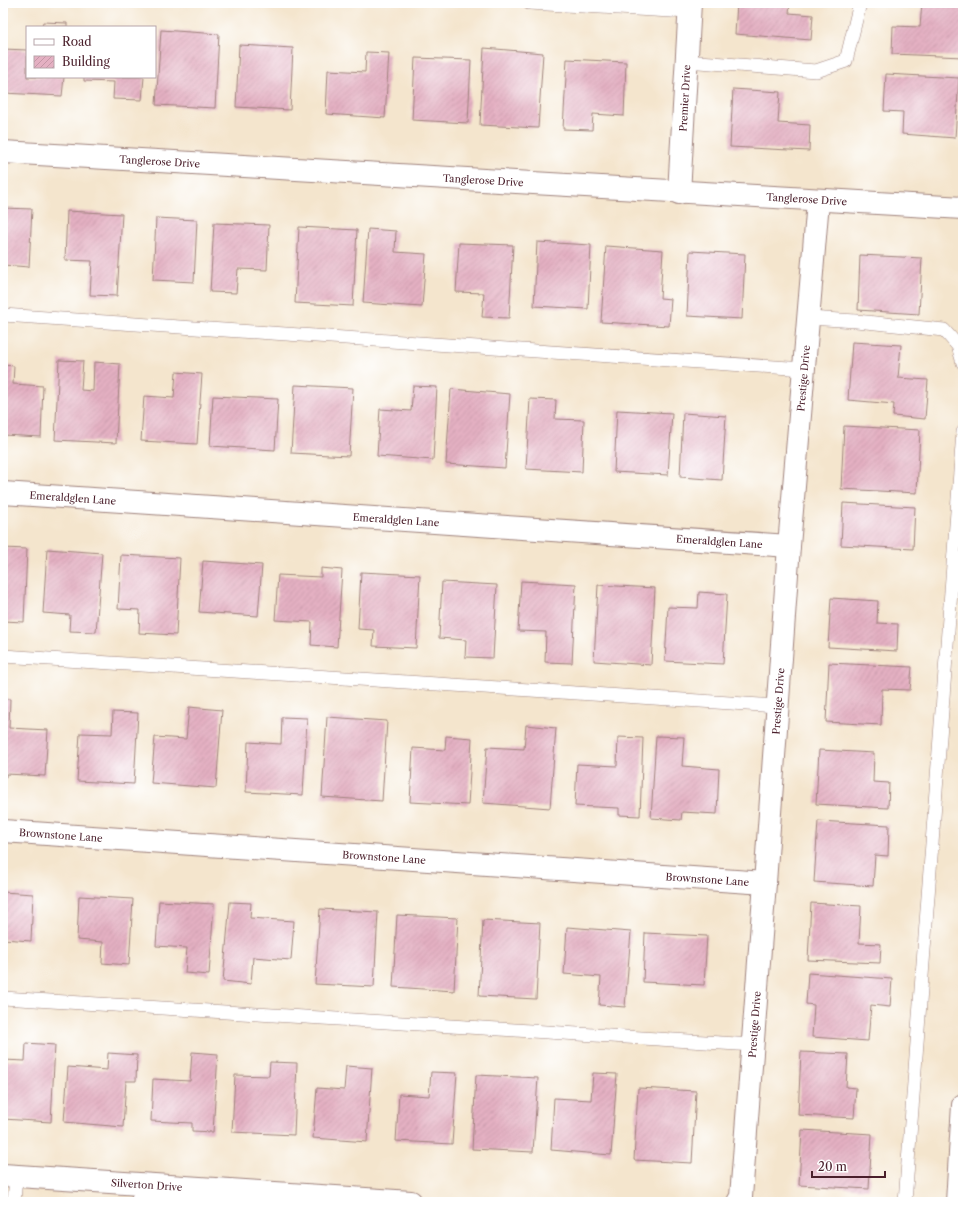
<svg xmlns="http://www.w3.org/2000/svg" width="966" height="1205" font-family="'Libre Caslon Text',serif">
  <style>
    .building { fill: url(#building-hatch) }
    .lines { fill: none; stroke-linecap: round; stroke-linejoin: round }
    .lane-casing { stroke: #9f827c; stroke-width: 14 }
    .street-casing { stroke: #9f827c; stroke-width: 24 }
    .secondary-casing { stroke: #9f827c; stroke-width: 24 }
    .lane { stroke: #fff; stroke-width: 13 }
    .street { stroke: #fff; stroke-width: 22 }
    .secondary { stroke: #fff; stroke-width: 22 }
    .labels { text-anchor: middle; dominant-baseline: central; stroke-width: 4; stroke-linejoin: round; paint-order: stroke }
    .street-label { font-size: 10px; fill: #4a1f2b; stroke: #fff }
  </style>
  <defs>
    <pattern id="building-hatch" width="6" height="6" patternUnits="userSpaceOnUse"><rect width="6" height="6" fill="#e4b0c2"/><path d="M-1 1l2-2M0 6l6-6M5 7l2-2" fill="none" stroke="#c597a7"/></pattern>
  </defs>
  <rect width="100%" height="100%" fill="#fff"/>
  <filter id="ink" filterUnits="userSpaceOnUse"><feTurbulence type="fractalNoise" baseFrequency=".025" numOctaves="2"/><feDisplacementMap in="SourceGraphic" scale="8" xChannelSelector="R" yChannelSelector="G"/><feConvolveMatrix kernelMatrix="1 2 1 2 8 2 1 2 1" color-interpolation-filters="sRGB"/></filter>
  <filter id="wash" filterUnits="userSpaceOnUse"><feTurbulence type="fractalNoise" baseFrequency=".012" numOctaves="4" result="noise"/><feDisplacementMap in="SourceGraphic" scale="16" xChannelSelector="R" yChannelSelector="G"/><feGaussianBlur stdDeviation="0.9" result="paint"/><feColorMatrix in="noise" values="0 0 0 0 0 0 0 0 0 0 0 0 0 0 0 0 0 1.4 0 .05"/><feComposite in="paint" operator="in"/></filter>
  <g filter="url(#wash)">
    <rect width="100%" height="100%" fill="#f4e5cd"/>
    <g id="blocks">
      <g class="building">
        <path d="M 737,3 L 790,3 L 789,13 L 813,15 L 811,40 L 735,34 Z"/>
        <path d="M 922,3 L 963,3 L 963,57 L 892,54 L 893,26 L 920,27 Z"/>
        <path d="M 43,22 L 67,23 L 67,27 L 42,27 Z"/>
        <path d="M 161,30 L 219,34 L 215,108 L 156,105 Z"/>
        <path d="M 239,45 L 293,48 L 290,110 L 236,107 Z"/>
        <path d="M 484,48 L 543,53 L 538,128 L 480,125 Z"/>
        <path d="M 3,49 L 27,50 L 27,77 L 64,77 L 62,96 L 3,93 Z"/>
        <path d="M 366,52 L 389,53 L 385,118 L 326,114 L 328,70 L 365,72 Z"/>
        <path d="M 415,58 L 471,60 L 468,123 L 412,120 Z"/>
        <path d="M 567,59 L 626,62 L 624,116 L 593,114 L 592,130 L 563,129 Z"/>
        <path d="M 886,74 L 959,78 L 955,138 L 902,134 L 903,112 L 884,111 Z"/>
        <path d="M 84,77 L 144,77 L 142,100 L 113,99 L 114,82 L 84,81 Z"/>
        <path d="M 733,89 L 780,92 L 778,123 L 810,125 L 809,151 L 730,147 Z"/>
        <path d="M 3,208 L 32,209 L 29,267 L 3,265 Z"/>
        <path d="M 67,211 L 122,214 L 117,296 L 90,295 L 92,261 L 65,260 Z"/>
        <path d="M 156,218 L 197,220 L 194,282 L 153,280 Z"/>
        <path d="M 214,223 L 269,225 L 267,270 L 238,269 L 236,293 L 210,292 Z"/>
        <path d="M 299,227 L 357,230 L 353,306 L 295,303 Z"/>
        <path d="M 368,229 L 396,231 L 395,252 L 426,254 L 422,307 L 363,303 Z"/>
        <path d="M 537,242 L 591,245 L 588,309 L 534,306 Z"/>
        <path d="M 459,243 L 513,245 L 509,318 L 482,317 L 484,293 L 456,292 Z"/>
        <path d="M 606,246 L 663,250 L 660,298 L 671,299 L 669,326 L 601,322 Z"/>
        <path d="M 690,251 L 745,254 L 742,319 L 687,316 Z"/>
        <path d="M 860,255 L 922,258 L 919,314 L 858,310 Z"/>
        <path d="M 852,342 L 901,345 L 898,378 L 928,380 L 925,419 L 893,416 L 894,404 L 848,400 Z"/>
        <path d="M 59,360 L 83,361 L 81,390 L 93,391 L 94,362 L 120,364 L 116,443 L 55,440 Z"/>
        <path d="M 3,365 L 14,366 L 13,384 L 43,386 L 41,437 L 3,435 Z"/>
        <path d="M 176,372 L 202,374 L 197,444 L 141,441 L 144,396 L 174,398 Z"/>
        <path d="M 295,385 L 353,388 L 349,456 L 291,453 Z"/>
        <path d="M 413,386 L 437,387 L 433,460 L 377,456 L 380,409 L 411,411 Z"/>
        <path d="M 451,389 L 510,394 L 505,468 L 446,464 Z"/>
        <path d="M 213,396 L 278,399 L 275,450 L 210,446 Z"/>
        <path d="M 530,399 L 556,400 L 555,419 L 584,420 L 582,472 L 526,469 Z"/>
        <path d="M 617,410 L 672,413 L 668,475 L 614,472 Z"/>
        <path d="M 683,413 L 726,416 L 722,480 L 680,477 Z"/>
        <path d="M 844,426 L 920,430 L 917,493 L 841,489 Z"/>
        <path d="M 843,503 L 915,507 L 913,549 L 841,545 Z"/>
        <path d="M 3,548 L 27,549 L 24,622 L 3,621 Z"/>
        <path d="M 47,549 L 102,553 L 96,632 L 69,631 L 70,615 L 43,613 Z"/>
        <path d="M 121,555 L 180,558 L 176,635 L 139,633 L 140,610 L 118,609 Z"/>
        <path d="M 203,561 L 262,565 L 258,616 L 199,612 Z"/>
        <path d="M 321,568 L 342,570 L 337,647 L 311,645 L 312,622 L 275,620 L 278,575 L 321,577 Z"/>
        <path d="M 361,572 L 420,575 L 416,648 L 373,646 L 374,630 L 358,629 Z"/>
        <path d="M 521,581 L 576,584 L 572,663 L 545,662 L 546,632 L 518,631 Z"/>
        <path d="M 442,582 L 497,585 L 493,658 L 465,657 L 466,640 L 439,638 Z"/>
        <path d="M 598,585 L 655,588 L 651,665 L 594,661 Z"/>
        <path d="M 699,592 L 727,594 L 723,664 L 665,661 L 668,607 L 698,608 Z"/>
        <path d="M 831,598 L 878,601 L 877,623 L 898,624 L 897,651 L 828,647 Z"/>
        <path d="M 829,663 L 912,667 L 910,690 L 882,689 L 881,725 L 826,722 Z"/>
        <path d="M 3,699 L 10,699 L 9,728 L 48,730 L 45,776 L 6,774 L 6,777 L 3,776 Z"/>
        <path d="M 189,707 L 222,710 L 216,788 L 151,783 L 155,737 L 186,739 Z"/>
        <path d="M 113,712 L 138,713 L 134,784 L 77,781 L 80,733 L 112,734 Z"/>
        <path d="M 282,717 L 307,718 L 303,795 L 246,792 L 248,742 L 281,744 Z"/>
        <path d="M 327,717 L 387,721 L 382,801 L 322,797 Z"/>
        <path d="M 526,725 L 556,728 L 550,808 L 483,803 L 487,747 L 524,749 Z"/>
        <path d="M 446,736 L 472,738 L 468,805 L 410,802 L 413,748 L 445,750 Z"/>
        <path d="M 656,736 L 684,737 L 682,766 L 719,769 L 717,814 L 682,812 L 681,820 L 651,818 Z"/>
        <path d="M 618,737 L 643,738 L 640,816 L 619,815 L 619,808 L 575,806 L 577,764 L 617,766 Z"/>
        <path d="M 819,750 L 874,753 L 873,782 L 889,783 L 888,808 L 816,804 Z"/>
        <path d="M 818,821 L 889,825 L 888,856 L 875,855 L 873,886 L 814,882 Z"/>
        <path d="M 3,892 L 33,894 L 31,941 L 3,939 Z"/>
        <path d="M 79,896 L 133,899 L 129,965 L 102,963 L 103,942 L 77,940 Z"/>
        <path d="M 159,901 L 214,904 L 209,975 L 185,973 L 187,948 L 156,946 Z"/>
        <path d="M 230,902 L 251,903 L 250,918 L 294,921 L 291,960 L 253,957 L 251,984 L 223,981 Z"/>
        <path d="M 811,903 L 861,906 L 859,943 L 881,944 L 880,963 L 808,960 Z"/>
        <path d="M 320,909 L 378,912 L 374,987 L 315,984 Z"/>
        <path d="M 397,915 L 458,918 L 454,991 L 393,987 Z"/>
        <path d="M 483,920 L 540,923 L 536,999 L 479,996 Z"/>
        <path d="M 567,927 L 631,932 L 625,1007 L 599,1005 L 601,977 L 564,974 Z"/>
        <path d="M 645,933 L 707,936 L 704,985 L 643,982 Z"/>
        <path d="M 808,973 L 892,979 L 890,1007 L 871,1005 L 868,1041 L 812,1037 L 814,1005 L 806,1004 Z"/>
        <path d="M 26,1043 L 55,1045 L 51,1122 L 3,1119 L 3,1060 L 25,1061 Z"/>
        <path d="M 192,1052 L 218,1054 L 213,1132 L 192,1131 L 192,1123 L 151,1121 L 153,1079 L 190,1081 Z"/>
        <path d="M 801,1052 L 848,1054 L 846,1087 L 856,1088 L 854,1118 L 798,1115 Z"/>
        <path d="M 108,1053 L 137,1055 L 136,1081 L 126,1081 L 123,1127 L 64,1122 L 68,1067 L 107,1070 Z"/>
        <path d="M 270,1062 L 297,1063 L 294,1135 L 232,1132 L 235,1075 L 269,1076 Z"/>
        <path d="M 346,1066 L 372,1068 L 367,1142 L 313,1138 L 317,1088 L 344,1090 Z"/>
        <path d="M 431,1072 L 457,1073 L 452,1144 L 396,1141 L 399,1094 L 429,1096 Z"/>
        <path d="M 593,1073 L 617,1074 L 611,1155 L 551,1150 L 554,1098 L 591,1100 Z"/>
        <path d="M 476,1075 L 538,1078 L 533,1152 L 472,1149 Z"/>
        <path d="M 638,1088 L 696,1091 L 692,1163 L 634,1160 Z"/>
        <path d="M 802,1130 L 872,1134 L 869,1189 L 799,1185 Z"/>
      </g>
    </g>
  </g>
  <g filter="url(#ink)">
    <use href="#blocks" fill-opacity="0" stroke="#9f827c" stroke-width="1"/>
    <g class="lines">
      <g class="lane-casing">
        <g id="lane">
          <path d="M 529,3 L 689,12"/>
          <path d="M 686,61 L 816,71 L 846,61 L 860,3"/>
          <path d="M 3,315 L 804,369"/>
          <path d="M 809,318 L 856,321 L 944,330 L 958,346 L 963,363"/>
          <path d="M 3,656 L 778,706"/>
          <path d="M 3,998 L 753,1045"/>
          <path d="M 14,1202 L 16,1176"/>
          <path d="M 905,1202 L 963,432"/>
        </g>
      </g>
      <g class="street-casing">
        <g id="street">
          <path id="s1" d="M 3,152 L 963,208"/>
          <path id="s2" d="M 679,193 L 690,3"/>
          <path id="s3" d="M 3,493 L 789,546"/>
          <path id="s4" d="M 3,831 L 765,883"/>
          <path id="s5" d="M 3,1175 L 411,1202"/>
          <path d="M 141,1202 L 154,1186 L 161,1202"/>
          <path id="s6" d="M 738,1202 L 741,1197 L 765,883 L 789,546 L 818,201"/>
        </g>
      </g>
      <g class="secondary-casing">
        <path id="secondary" d="M 957,1202 L 963,1105"/>
      </g>
      <use href="#lane" class="lane"/>
      <use href="#street" class="street"/>
      <use href="#secondary" class="secondary"/>
    </g>
  </g>
  <g class="labels">
    <g class="street-label">
      <text stroke="none"><textPath href="#s2" startOffset="95">Premier Drive</textPath></text>
      <text stroke="none"><textPath href="#s1" startOffset="157">Tanglerose Drive</textPath></text>
      <text stroke="none"><textPath href="#s1" startOffset="481">Tanglerose Drive</textPath></text>
      <text stroke="none"><textPath href="#s1" startOffset="805">Tanglerose Drive</textPath></text>
      <text stroke="none"><textPath href="#s6" startOffset="827">Prestige Drive</textPath></text>
      <text stroke="none"><textPath href="#s3" startOffset="70">Emeraldglen Lane</textPath></text>
      <text stroke="none"><textPath href="#s3" startOffset="394">Emeraldglen Lane</textPath></text>
      <text stroke="none"><textPath href="#s3" startOffset="718">Emeraldglen Lane</textPath></text>
      <text stroke="none"><textPath href="#s6" startOffset="503">Prestige Drive</textPath></text>
      <text stroke="none"><textPath href="#s4" startOffset="58">Brownstone Lane</textPath></text>
      <text stroke="none"><textPath href="#s4" startOffset="382">Brownstone Lane</textPath></text>
      <text stroke="none"><textPath href="#s4" startOffset="706">Brownstone Lane</textPath></text>
      <text stroke="none"><textPath href="#s6" startOffset="179">Prestige Drive</textPath></text>
      <text stroke="none"><textPath href="#s5" startOffset="144">Silverton Drive</textPath></text>
    </g>
  </g>
  <rect width="966" height="1205" fill="none" stroke="#fff" stroke-width="16"/>
  <rect x="26" y="26" width="130" height="52" fill="#ffffff" stroke="#b7a5aa"/>
  <rect x="34" y="39" width="20" height="6" fill="#ffffff" stroke="#b7a5aa"/>
  <text x="62" y="46" font-size="12" fill="#4a1f2b">Road</text>
  <rect x="34" y="56" width="20" height="12" fill="url(#building-hatch)" stroke="#b7a5aa"/>
  <text x="62" y="66" font-size="12" fill="#4a1f2b">Building</text>
  <path d="M812 1171v6h73v-6" fill="none" stroke="#4a1f2b" stroke-width="2"/>
  <text x="818" y="1171" font-size="12" fill="#4a1f2b" stroke="#ffffff" stroke-width="3" paint-order="stroke">20 m</text>
</svg>
